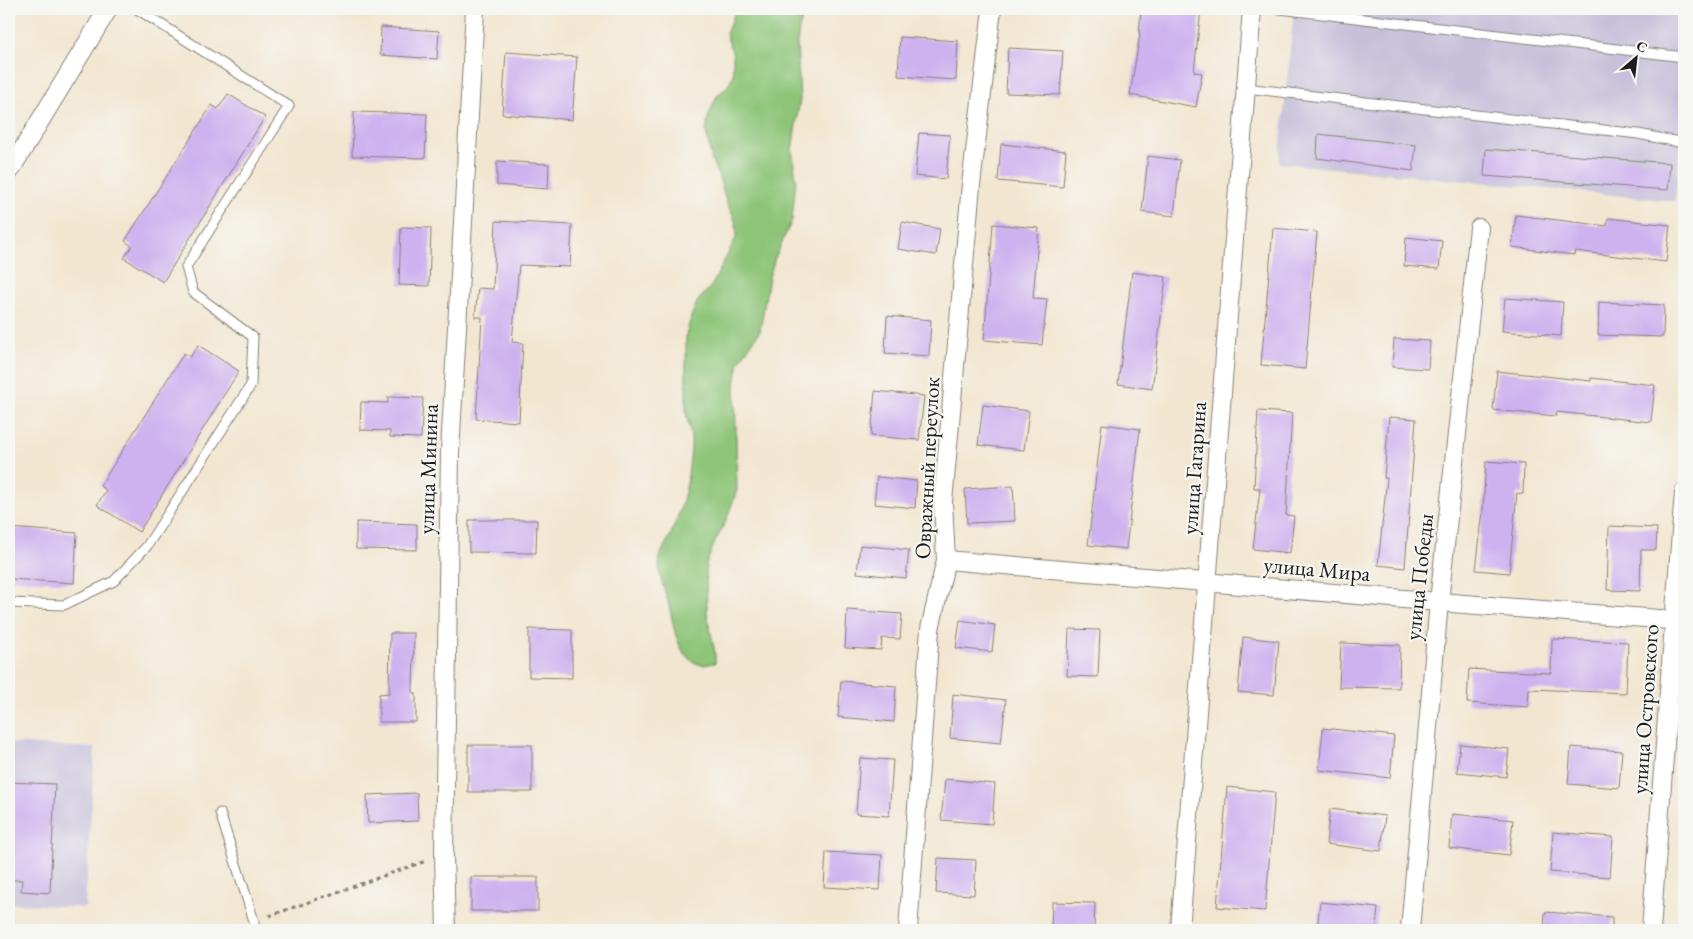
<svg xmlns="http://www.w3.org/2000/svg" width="1693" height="939" font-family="'EB Garamond',serif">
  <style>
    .industrial { fill: #c6c0da }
    .green { fill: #8dc477; stroke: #54704a }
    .building { fill: #ceb2ef }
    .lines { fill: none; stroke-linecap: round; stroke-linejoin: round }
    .lane-casing { stroke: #878176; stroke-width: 11 }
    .street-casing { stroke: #878176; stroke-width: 20 }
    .path { stroke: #878176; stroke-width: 3; stroke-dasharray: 4 4; stroke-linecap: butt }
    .lane { stroke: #fff; stroke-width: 9 }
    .street { stroke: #fff; stroke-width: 18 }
    .labels { text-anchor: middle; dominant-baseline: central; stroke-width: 4.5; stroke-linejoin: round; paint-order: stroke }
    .street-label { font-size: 22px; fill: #1c1c1c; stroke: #f6f6f2 }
  </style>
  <rect width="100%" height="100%" fill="#f6f6f2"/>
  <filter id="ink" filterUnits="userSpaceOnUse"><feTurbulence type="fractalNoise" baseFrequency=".02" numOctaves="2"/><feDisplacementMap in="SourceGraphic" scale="10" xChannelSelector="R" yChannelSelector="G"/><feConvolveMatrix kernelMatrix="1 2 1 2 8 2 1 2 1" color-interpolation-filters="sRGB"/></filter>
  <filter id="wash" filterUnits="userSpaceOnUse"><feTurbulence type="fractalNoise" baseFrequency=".0096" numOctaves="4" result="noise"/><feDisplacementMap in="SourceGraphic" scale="20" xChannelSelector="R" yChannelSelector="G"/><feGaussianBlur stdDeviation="1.12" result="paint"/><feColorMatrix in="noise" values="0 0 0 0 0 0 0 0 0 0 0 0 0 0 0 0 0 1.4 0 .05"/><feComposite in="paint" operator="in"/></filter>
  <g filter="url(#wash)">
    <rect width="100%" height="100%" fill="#f2e6d0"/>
    <g class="industrial">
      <path d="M 1294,9 L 1627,9 L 1684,14 L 1684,135 L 1681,135 L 1675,201 L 1279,163 Z"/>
      <path d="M 9,743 L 95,748 L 85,908 L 9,903 Z"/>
    </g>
    <path class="green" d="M 736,9 L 805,9 L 799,29 L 797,43 L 800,99 L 792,150 L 796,179 L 792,220 L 775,258 L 769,277 L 760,331 L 739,362 L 735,385 L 737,490 L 726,521 L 714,544 L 706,565 L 707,613 L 715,653 L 715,663 C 711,663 707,665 703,665 C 677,662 674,625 669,606 C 666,590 656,575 660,558 C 662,549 667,542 671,534 C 678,516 686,495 688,475 C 689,463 692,449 691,437 C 690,427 686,418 686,408 L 686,335 L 691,317 L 697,302 L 712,285 L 735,240 L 737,234 L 735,220 L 726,201 L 720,180 L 712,161 L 706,131 L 708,117 L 717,96 L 729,84 L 733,75 L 733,55 L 726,34 Z"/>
    <g id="blocks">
      <g class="building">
        <path d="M 1141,9 L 1201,9 L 1194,72 L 1202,73 L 1196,107 L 1130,95 L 1140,34 L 1139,34 Z"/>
        <path d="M 381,27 L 439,31 L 437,59 L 380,55 Z"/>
        <path d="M 900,37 L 958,41 L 956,80 L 898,76 Z"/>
        <path d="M 1008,48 L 1063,51 L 1060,95 L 1006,93 Z"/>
        <path d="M 506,52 L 577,57 L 572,120 L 502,114 Z"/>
        <path d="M 228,94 L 265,117 L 163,282 L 124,258 L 132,246 L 125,241 L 212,105 L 218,109 Z"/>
        <path d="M 354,112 L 427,114 L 425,158 L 352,156 Z"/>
        <path d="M 919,133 L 950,135 L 946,179 L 915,176 Z"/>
        <path d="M 1318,134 L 1416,145 L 1413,171 L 1317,158 Z"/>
        <path d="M 1001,144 L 1066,151 L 1063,187 L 998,181 Z"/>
        <path d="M 1486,149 L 1670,163 L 1668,190 L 1484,176 Z"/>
        <path d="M 1148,156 L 1180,160 L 1174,216 L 1142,212 Z"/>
        <path d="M 497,161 L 549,164 L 548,189 L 497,185 Z"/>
        <path d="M 1516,215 L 1607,226 L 1608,218 L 1670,225 L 1666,262 L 1575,251 L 1574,255 L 1512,247 Z"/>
        <path d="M 496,221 L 572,225 L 570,267 L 519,265 L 512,342 L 523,343 L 519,422 L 476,419 L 482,317 L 475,317 L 478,288 L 493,289 Z"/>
        <path d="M 902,222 L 940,229 L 936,255 L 898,249 Z"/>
        <path d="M 993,224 L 1039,228 L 1033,298 L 1047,299 L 1042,345 L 984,340 Z"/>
        <path d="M 401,227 L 431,228 L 429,286 L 399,285 Z"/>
        <path d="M 1273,228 L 1317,232 L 1305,369 L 1261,365 Z"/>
        <path d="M 1406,237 L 1442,241 L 1439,269 L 1404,266 Z"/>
        <path d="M 1132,272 L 1166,277 L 1152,389 L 1118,384 Z"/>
        <path d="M 1505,298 L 1563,302 L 1561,336 L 1502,331 Z"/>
        <path d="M 1599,302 L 1664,305 L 1663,337 L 1598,335 Z"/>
        <path d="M 887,316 L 931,320 L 929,356 L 885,353 Z"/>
        <path d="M 1394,339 L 1430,341 L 1428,369 L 1392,367 Z"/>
        <path d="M 198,345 L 239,371 L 139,532 L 97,505 L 106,490 L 100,486 L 184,353 L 190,357 Z"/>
        <path d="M 1497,371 L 1591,381 L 1591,378 L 1655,385 L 1651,422 L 1557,412 L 1556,416 L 1493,410 Z"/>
        <path d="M 875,391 L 924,396 L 919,440 L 871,436 Z"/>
        <path d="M 388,397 L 423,398 L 421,438 L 390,437 L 390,431 L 360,430 L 361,402 L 388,403 Z"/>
        <path d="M 983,405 L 1029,411 L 1024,450 L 978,445 Z"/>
        <path d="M 1258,411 L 1292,413 L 1286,515 L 1294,516 L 1290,553 L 1253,549 L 1260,488 L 1254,488 Z"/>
        <path d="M 1389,417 L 1416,419 L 1405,568 L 1378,565 L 1387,478 L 1384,478 Z"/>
        <path d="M 1102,424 L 1140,429 L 1126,549 L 1088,545 Z"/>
        <path d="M 1486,461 L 1524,464 L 1523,494 L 1517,493 L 1509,573 L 1476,570 L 1483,510 Z"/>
        <path d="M 877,477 L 917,481 L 915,508 L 874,504 Z"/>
        <path d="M 1013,486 L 1015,521 L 967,523 L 965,489 Z"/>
        <path d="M 469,520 L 537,520 L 536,553 L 469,552 Z"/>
        <path d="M 356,522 L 417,524 L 417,550 L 356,549 Z"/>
        <path d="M 1609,526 L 1657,528 L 1656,550 L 1641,550 L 1640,591 L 1607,590 Z"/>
        <path d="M 9,528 L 77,533 L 74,583 L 9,579 Z"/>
        <path d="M 860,545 L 909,550 L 906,578 L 857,573 Z"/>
        <path d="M 847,610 L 902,614 L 900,639 L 882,638 L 881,650 L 845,648 Z"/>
        <path d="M 960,620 L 995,625 L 992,652 L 956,648 Z"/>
        <path d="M 529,629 L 572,630 L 572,678 L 529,677 Z"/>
        <path d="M 1069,629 L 1100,630 L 1098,677 L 1067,676 Z"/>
        <path d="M 390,633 L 414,633 L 413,693 L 416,693 L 416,722 L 379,722 L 379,694 L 389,693 Z"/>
        <path d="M 1243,637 L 1279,641 L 1274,695 L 1238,692 Z"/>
        <path d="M 1552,639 L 1628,642 L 1626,693 L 1529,689 L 1528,707 L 1467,703 L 1469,669 L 1551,673 Z"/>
        <path d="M 1341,643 L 1400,645 L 1399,688 L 1339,687 Z"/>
        <path d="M 841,681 L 896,686 L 894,722 L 838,717 Z"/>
        <path d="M 953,694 L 1006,700 L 1001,743 L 950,738 Z"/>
        <path d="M 1323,728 L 1394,736 L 1390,778 L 1319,770 Z"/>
        <path d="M 1460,744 L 1509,749 L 1506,777 L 1457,772 Z"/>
        <rect x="468" y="745" width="64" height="47"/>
        <path d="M 1571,747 L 1622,751 L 1619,788 L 1568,784 Z"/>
        <path d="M 860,758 L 893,760 L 889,816 L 856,814 Z"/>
        <path d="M 945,779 L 995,784 L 992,824 L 941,820 Z"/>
        <path d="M 9,782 L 55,784 L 50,893 L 21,891 L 22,880 L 9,880 Z"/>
        <path d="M 1227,787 L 1275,792 L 1265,911 L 1217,907 Z"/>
        <path d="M 417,793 L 418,821 L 368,823 L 367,795 Z"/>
        <path d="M 1330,809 L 1385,816 L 1381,851 L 1326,844 Z"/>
        <path d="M 1452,814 L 1513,820 L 1509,855 L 1449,848 Z"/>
        <path d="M 1553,832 L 1613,837 L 1610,877 L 1550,872 Z"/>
        <path d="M 826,852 L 882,855 L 880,890 L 824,887 Z"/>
        <path d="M 938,858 L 976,860 L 974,895 L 936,893 Z"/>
        <rect x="471" y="877" width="67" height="34"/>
        <path d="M 1052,902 L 1095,903 L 1094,930 L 1051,930 Z"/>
        <path d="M 1320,902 L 1378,908 L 1376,930 L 1317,930 Z"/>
        <path d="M 1545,912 L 1612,917 L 1612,930 L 1544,930 Z"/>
      </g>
    </g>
  </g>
  <g filter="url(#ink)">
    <use href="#blocks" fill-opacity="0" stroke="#878176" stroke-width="1"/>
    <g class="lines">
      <g class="lane-casing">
        <g id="lane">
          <path d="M 1280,9 L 1684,57"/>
          <path d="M 1246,88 L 1638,134 L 1684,143"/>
          <path d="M 9,603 L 64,605 L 114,581 L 147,546 L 251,385 L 253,337 L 193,292 L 186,267 L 289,106 L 137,9"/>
          <path d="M 220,813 L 254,921 L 254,930"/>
        </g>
      </g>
      <g class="street-casing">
        <g id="street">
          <path d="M 9,172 L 108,9"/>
          <path d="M 946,560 L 1439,602 L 1684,621"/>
          <path d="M 446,930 L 444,855 L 450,452 L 475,9"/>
          <path d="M 908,930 L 930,629 L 946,560 L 943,502 L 971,185 L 992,9"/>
          <path d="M 1180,930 L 1252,9"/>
          <path d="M 1410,930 L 1439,602 L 1479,228"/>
          <path d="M 1651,930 L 1684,492"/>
        </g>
      </g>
      <path class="path" d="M 269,916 L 426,861"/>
      <use href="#lane" class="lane"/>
      <use href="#street" class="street"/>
    </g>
  </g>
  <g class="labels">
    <g class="street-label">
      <text transform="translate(927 468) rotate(-87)">Овражный переулок</text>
      <text transform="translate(1194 468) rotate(-86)">улица Гагарина</text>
      <text transform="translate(428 469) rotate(-88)">улица Минина</text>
      <text transform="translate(1317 569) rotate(5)">улица Мира</text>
      <text transform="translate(1419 577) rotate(-84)">улица Победы</text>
      <text transform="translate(1645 709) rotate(-86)">улица Островского</text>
    </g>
  </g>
  <rect width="1693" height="939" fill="none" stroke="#f6f6f2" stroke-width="30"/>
  <g transform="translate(1636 58) rotate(28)" stroke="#f6f6f2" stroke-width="4" paint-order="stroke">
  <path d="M0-4L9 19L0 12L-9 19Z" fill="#1c1c1c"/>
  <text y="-8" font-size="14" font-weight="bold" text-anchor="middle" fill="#1c1c1c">С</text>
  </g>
</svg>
